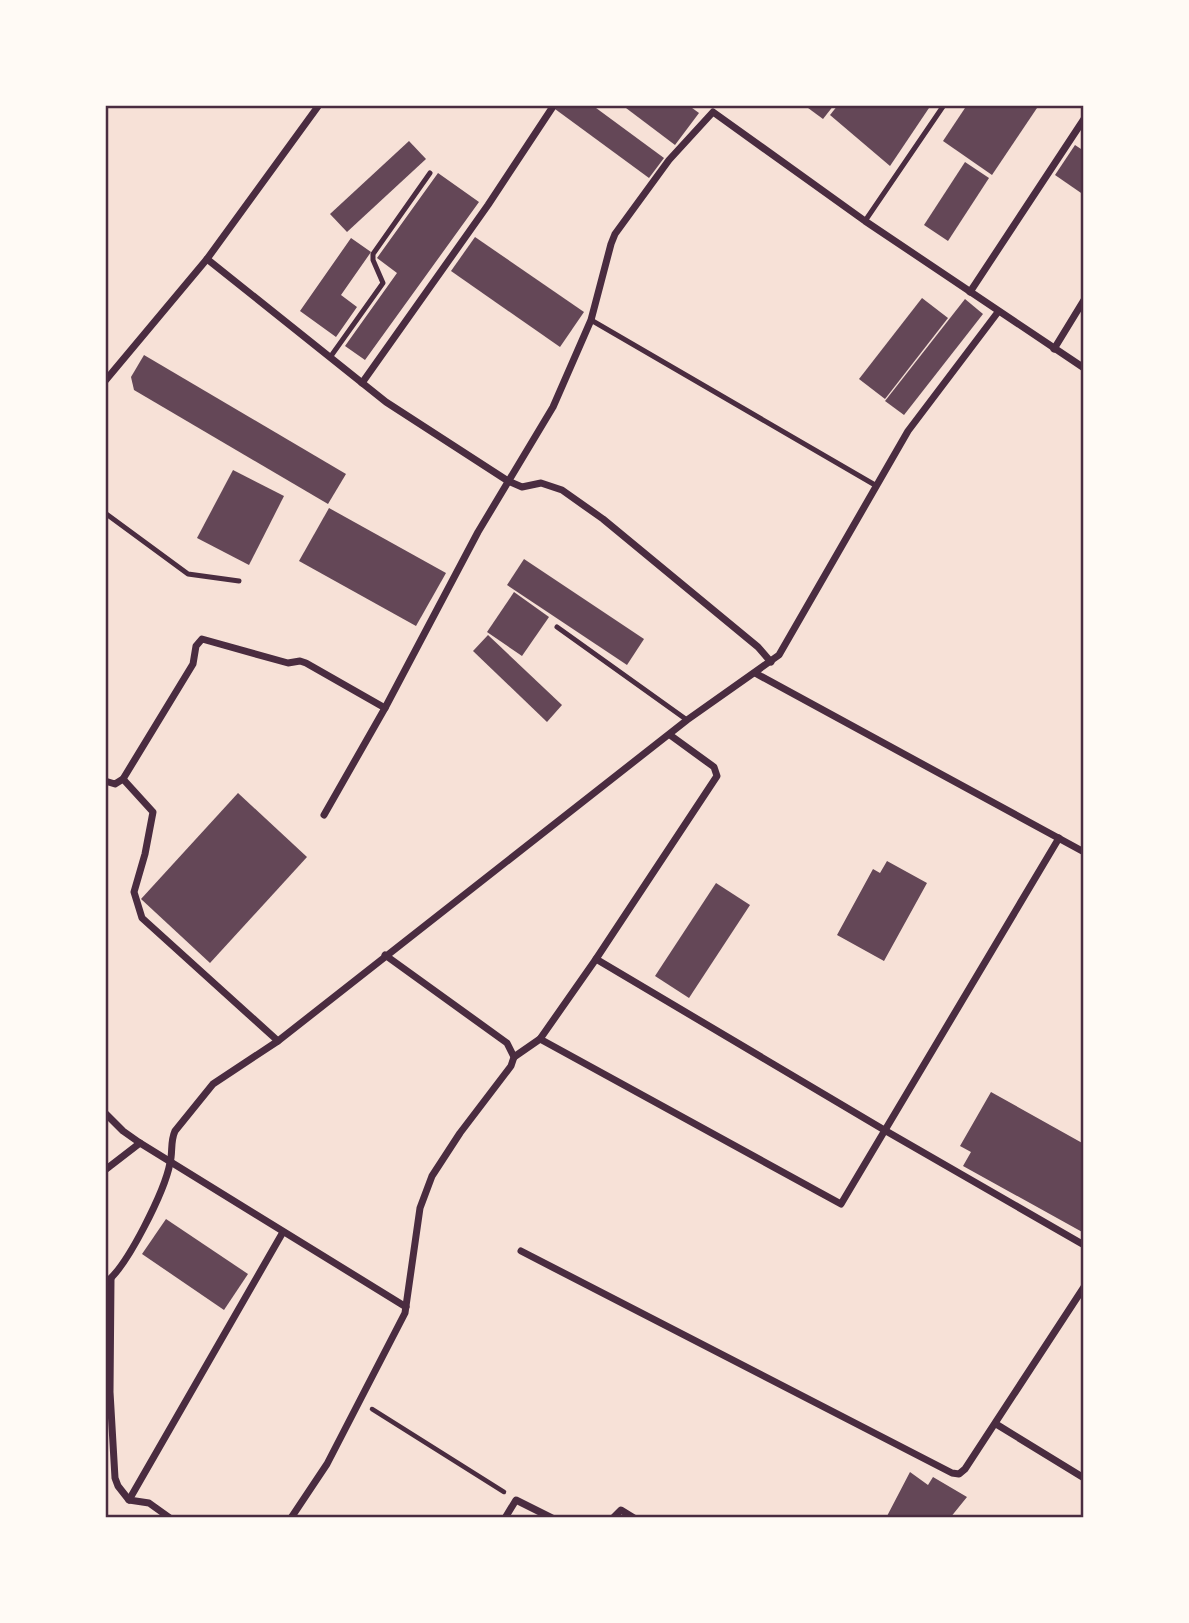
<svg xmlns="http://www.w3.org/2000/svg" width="1189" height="1623" font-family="'Work Sans',sans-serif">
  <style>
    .building { fill: #644757 }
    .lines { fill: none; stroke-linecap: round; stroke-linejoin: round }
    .path { stroke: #4a2c40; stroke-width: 4.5 }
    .service { stroke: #4a2c40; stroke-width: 5 }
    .minor { stroke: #4a2c40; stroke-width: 7 }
    .neatline { fill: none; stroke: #4a2c40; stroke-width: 2.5 }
  </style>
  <rect width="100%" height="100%" fill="#f7e1d7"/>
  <g class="building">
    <path d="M 558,105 L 592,105 L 664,158 L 649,178 L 555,109 Z"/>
    <path d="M 622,105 L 688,105 L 699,113 L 675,145 Z"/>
    <path d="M 804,105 L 834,105 L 823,119 Z"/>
    <path d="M 838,105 L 931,105 L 890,166 L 830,115 Z"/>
    <path d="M 967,105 L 1039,105 L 992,175 L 943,141 Z"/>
    <path d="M 409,141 L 426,159 L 347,232 L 330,214 Z"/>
    <path d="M 1075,145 L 1084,151 L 1084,195 L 1055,175 Z"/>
    <path d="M 965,162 L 989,178 L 948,241 L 924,225 Z"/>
    <path d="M 438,173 L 479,202 L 365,360 L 345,346 L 397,273 L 377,258 Z"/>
    <path d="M 475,237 L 584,312 L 560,347 L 451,271 Z"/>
    <path d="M 351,238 L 371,252 L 341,295 L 357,307 L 336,337 L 300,311 Z"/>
    <path d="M 922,298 L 948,318 L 885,399 L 859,379 Z"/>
    <path d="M 965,299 L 983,314 L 904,415 L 885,401 Z"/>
    <path d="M 144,355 L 346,474 L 328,504 L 134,390 L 131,377 Z"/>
    <path d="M 233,470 L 284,496 L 249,565 L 197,538 Z"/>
    <path d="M 329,508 L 446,573 L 416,626 L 299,561 Z"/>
    <path d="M 524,559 L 644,639 L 627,665 L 507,585 Z"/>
    <path d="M 514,592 L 549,617 L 522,656 L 487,632 Z"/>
    <path d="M 488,635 L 562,705 L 547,722 L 473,651 Z"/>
    <path d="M 238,793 L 307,857 L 210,963 L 141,899 Z"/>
    <path d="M 887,861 L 927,883 L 884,961 L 837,935 L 873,869 L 880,873 Z"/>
    <path d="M 716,883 L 750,905 L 689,998 L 655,976 Z"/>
    <path d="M 991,1092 L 1084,1144 L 1084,1233 L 963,1166 L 971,1152 L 960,1146 Z"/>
    <path d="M 166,1219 L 248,1274 L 224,1310 L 142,1254 Z"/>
    <path d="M 910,1472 L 928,1485 L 933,1477 L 967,1497 L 950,1518 L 886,1518 Z"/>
  </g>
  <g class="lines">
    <path class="path" d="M 372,1409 L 504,1492"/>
    <g class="service">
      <path d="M 865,221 L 944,105"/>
      <path d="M 591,320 L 875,485"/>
      <path d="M 331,356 L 383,283 L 373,260 L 373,254 L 430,173"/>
      <path d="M 105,513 L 188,574 L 239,581"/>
      <path d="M 557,627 L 687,720"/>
    </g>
    <g class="minor">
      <path d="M 207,259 L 386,402 L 508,481 L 522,487 L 541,483 L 562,490 L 603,519 L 758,647 L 771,662"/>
      <path d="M 970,292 L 1084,119"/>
      <path d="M 1054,349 L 1084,300"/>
      <path d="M 105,381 L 207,259 L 319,105"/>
      <path d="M 362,383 L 488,205 L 554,105"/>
      <path d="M 755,673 L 1084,852"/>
      <path d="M 123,779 L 153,812 L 145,854 L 134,892 L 142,918 L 278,1041"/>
      <path d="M 105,781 L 115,784 L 123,779 L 193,664 L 196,646 L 202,639 L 288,663 L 300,661 L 306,663 L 385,708"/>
      <path d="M 324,815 L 385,708 L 478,532 L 553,407 L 591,320 L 611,244 L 615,234 L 669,160 L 713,112 L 865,221 L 1084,368"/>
      <path d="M 596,959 L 886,1131 L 1084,1245"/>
      <path d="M 540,1039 L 841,1204 L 1059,838"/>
      <path d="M 514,1057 L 540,1039 L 596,959 L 717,776 L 714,767 L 670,735"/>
      <path d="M 105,1113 L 123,1131 L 140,1143 L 406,1307"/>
      <path d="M 105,1170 L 140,1143"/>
      <path d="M 521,1251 L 952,1473 L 959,1474 L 965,1469 L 1084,1287"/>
      <path d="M 111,1279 L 110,1392 L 115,1478 L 118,1486 L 129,1500 L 149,1503 L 170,1518"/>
      <path d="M 105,1283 C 127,1268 165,1190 170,1163 C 173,1152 170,1142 175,1131 L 213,1084 L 278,1041 L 687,720 L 779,655 L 908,431 L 998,312"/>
      <path d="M 996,1424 L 1084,1478"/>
      <path d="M 129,1500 L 283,1232"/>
      <path d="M 291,1518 L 327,1464 L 405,1313 L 420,1208 L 432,1176 L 460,1133 L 511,1066 L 514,1057 L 507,1043 L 385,955"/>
      <path d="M 505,1518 L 516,1500 L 552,1518"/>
      <path d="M 613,1518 L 621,1510 L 634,1518"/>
    </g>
  </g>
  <rect width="1189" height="1623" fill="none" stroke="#fffaf5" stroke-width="214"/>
  <rect x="107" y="107" width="975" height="1409" class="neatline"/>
</svg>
